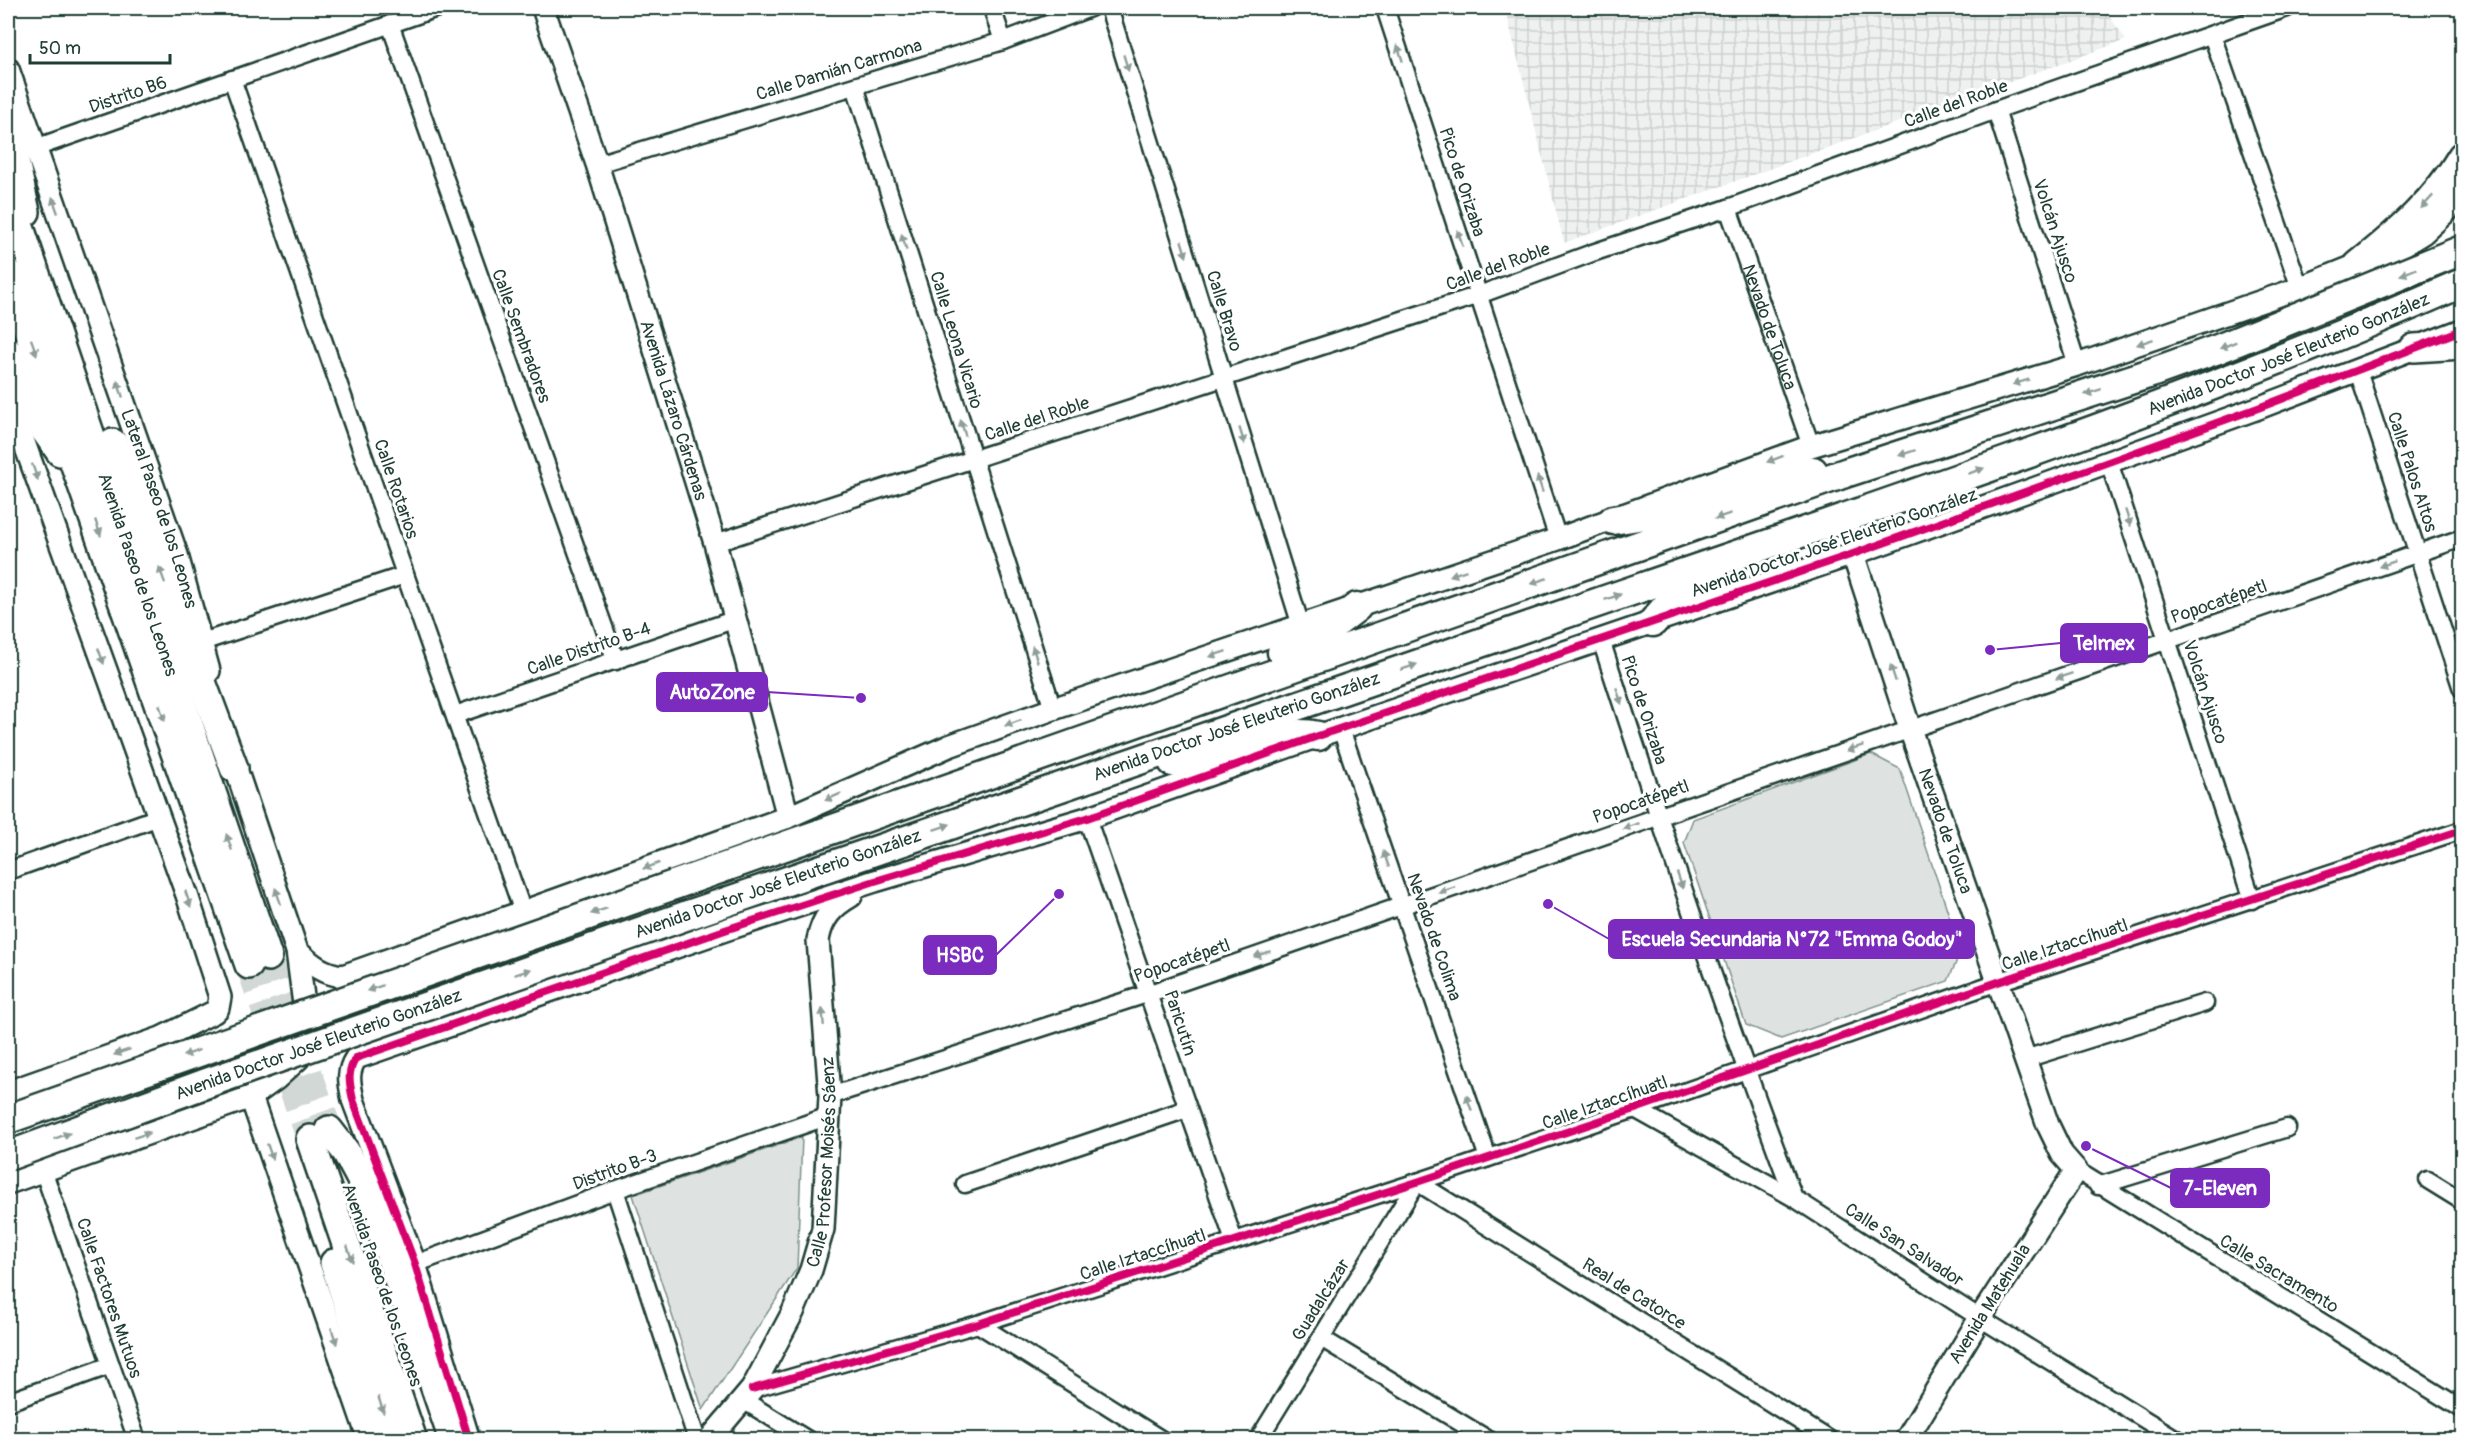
<svg xmlns="http://www.w3.org/2000/svg" width="2470" height="1447" font-family="Pangolin,sans-serif">
  <style>
    .industrial { fill: url(#industrial-grid) }
    .park { fill: #dee3e2; stroke: #7e908b; stroke-width: 1.5 }
    .lines { fill: none; stroke-linecap: round; stroke-linejoin: round }
    .primary-tunnel { stroke: #d2d8d6; stroke-width: 27; stroke-dasharray: 27 14; stroke-linecap: butt }
    .minor-casing { stroke: #1f3d34; stroke-width: 21 }
    .tertiary-casing { stroke: #1f3d34; stroke-width: 26 }
    .primary-casing { stroke: #1f3d34; stroke-width: 32 }
    .trunk-casing { stroke: #1f3d34; stroke-width: 33 }
    .minor { stroke: #fff; stroke-width: 16 }
    .tertiary { stroke: #fff; stroke-width: 21 }
    .primary { stroke: #fff; stroke-width: 27 }
    .trunk { stroke: #fff; stroke-width: 28 }
    .trunk-bridge-casing { stroke: #1f3d34; stroke-width: 33; stroke-linecap: butt }
    .trunk-bridge { stroke: #fff; stroke-width: 28 }
    .cycleway-casing { stroke: #fff; stroke-width: 11 }
    .cycleway { stroke: #d6006c; stroke-width: 8 }
    .oneway { fill: #8f9e9a }
    .labels { text-anchor: middle; dominant-baseline: central; stroke-width: 6; stroke-linejoin: round; paint-order: stroke }
    .street-label { font-size: 18px; fill: #1f3d34; stroke: #fff }
    .leader { fill: none; stroke: #7b2cbf; stroke-width: 2 }
    .callout-dot { fill: #7b2cbf; stroke: #fff; stroke-width: 2 }
    .callout { fill: #7b2cbf; stroke: #7b2cbf; stroke-width: 2 }
    .callout-label { font-size: 20px; text-anchor: middle; font-weight: bold; fill: #fff }
  </style>
  <defs>
    <pattern id="industrial-grid" width="8" height="8" patternUnits="userSpaceOnUse" patternTransform="scale(1.5)"><rect width="8" height="8" fill="#eef1f0"/><path d="M0 4h8M4 0v8" fill="none" stroke="#ccd0ce"/></pattern>
  </defs>
  <rect width="100%" height="100%" fill="#fff"/>
  <filter id="ink" filterUnits="userSpaceOnUse"><feTurbulence type="fractalNoise" baseFrequency=".0167" numOctaves="2"/><feDisplacementMap in="SourceGraphic" scale="12" xChannelSelector="R" yChannelSelector="G"/><feConvolveMatrix kernelMatrix="1 2 1 2 8 2 1 2 1" color-interpolation-filters="sRGB"/></filter>
  <g filter="url(#ink)">
    <path class="industrial" d="M 1505,8 L 2104,8 L 2126,40 L 1564,243 Z"/>
    <g class="park">
      <path d="M 1871,754 L 1900,769 L 1961,951 L 1948,981 L 1781,1039 L 1746,1025 L 1684,843 L 1693,819 Z"/>
      <path d="M 802,1137 L 797,1268 L 703,1410 L 633,1195 Z"/>
    </g>
    <g class="lines">
      <g class="primary-tunnel">
        <path d="M 268,957 L 329,1130"/>
        <path d="M 249,965 L 310,1139"/>
      </g>
      <g class="minor-casing">
        <g id="minor">
          <path d="M 992,8 L 1003,41"/>
          <path d="M 1109,8 L 1301,626"/>
          <path d="M 1385,8 L 1558,539"/>
          <path d="M 390,24 L 616,661"/>
          <path d="M 2212,35 L 2300,288"/>
          <path d="M 232,79 L 523,912"/>
          <path d="M 855,86 L 1053,709"/>
          <path d="M 1996,110 L 2077,365"/>
          <path d="M 35,148 L 437,8"/>
          <path d="M 597,164 L 1003,41 L 1090,8"/>
          <path id="s1" d="M 1728,208 L 1811,446"/>
          <path d="M 2358,371 L 2462,689"/>
          <path d="M 2109,462 L 2252,900"/>
          <path d="M 715,543 L 1479,295 L 1592,253 L 1728,208 L 1996,110 L 2287,8"/>
          <path d="M 1601,640 C 1662,828 1724,1014 1794,1198"/>
          <path d="M 202,642 L 405,575"/>
          <path d="M 455,715 L 736,619"/>
          <path d="M 1341,729 L 1488,1158"/>
          <path d="M 1087,818 L 1234,1241"/>
          <path d="M 8,871 L 159,817"/>
          <path d="M 2025,1059 L 2205,1003"/>
          <path d="M 830,1096 L 1150,993 L 2462,538"/>
          <path d="M 1635,1109 L 1794,1198 L 1980,1318 L 2178,1440"/>
          <path d="M 43,1170 L 137,1440"/>
          <path d="M 2076,1170 L 2462,1409"/>
          <path d="M 2428,1180 L 2462,1201"/>
          <path d="M 1417,1182 L 1830,1440"/>
          <path d="M 965,1184 L 1187,1109"/>
          <path d="M 2098,1186 L 2287,1128"/>
          <path d="M 615,1190 L 697,1440"/>
          <path d="M 415,1264 L 615,1190 L 829,1116"/>
          <path d="M 978,1324 L 1162,1440"/>
          <path d="M 1321,1338 L 1489,1440"/>
          <path d="M 752,1389 L 978,1324 L 1417,1182 L 1635,1109 L 1998,982 L 2462,830"/>
          <path d="M 743,1400 L 808,1440"/>
          <path d="M 8,1402 L 111,1365"/>
          <path d="M 1258,1440 L 1417,1182"/>
        </g>
      </g>
      <g class="tertiary-casing">
        <g id="tertiary">
          <path id="s2" d="M 543,8 L 597,164 L 715,543 L 788,817"/>
          <path id="s3" d="M 8,69 L 177,555 L 209,671"/>
          <path d="M 8,398 L 187,895 L 220,997 L 218,1008 L 214,1012 L 161,1038 L 8,1092"/>
          <path id="s4" d="M 1853,554 L 1910,729 L 2048,1125 L 2062,1154 L 2076,1170 L 1980,1318 L 1906,1440"/>
          <path d="M 297,951 C 312,965 323,974 343,976 L 788,817 L 949,746 L 1053,709 L 1558,539 L 1811,446 L 2077,365 L 2300,288 L 2397,249 L 2423,233 L 2462,197"/>
          <path d="M 251,1097 L 369,1440"/>
          <path d="M 8,1183 L 251,1097 L 276,1079 L 298,1059 L 305,1033 L 305,1012 L 297,951 L 231,754"/>
          <path d="M 469,1440 L 415,1264 L 353,1100 C 350,1084 346,1073 356,1058 L 725,930 L 875,881 L 1087,818 L 1318,736 L 1853,554 L 2258,408 L 2462,330"/>
          <path id="s5" d="M 709,1440 L 752,1389 L 793,1312 L 811,1270 L 823,1229 L 830,1096 L 818,940 C 822,918 832,907 851,896"/>
        </g>
      </g>
      <g class="primary-casing">
        <g id="primary">
          <path d="M 8,128 L 26,212"/>
          <path id="s6" d="M 8,192 L 268,957"/>
          <path d="M 2358,265 C 2398,233 2436,200 2462,156"/>
          <path d="M 8,273 L 249,965"/>
          <path d="M 2414,348 L 2462,345"/>
          <path d="M 8,352 L 45,431 L 60,452"/>
          <path d="M 113,443 L 234,768"/>
          <path d="M 329,1130 L 346,1152 L 369,1195 L 453,1440"/>
          <path d="M 310,1139 L 413,1440"/>
          <path d="M 334,1263 L 392,1440"/>
        </g>
      </g>
      <g class="trunk-casing">
        <g id="trunk">
          <path d="M 1613,520 L 1683,509 L 1780,475 L 1813,471"/>
          <path d="M 1653,622 L 1671,601 L 1718,580"/>
          <path d="M 1282,652 L 1315,639 L 1357,607"/>
          <path d="M 1173,762 C 1222,763 1271,725 1318,736"/>
          <path d="M 674,885 L 1848,472 L 2148,374"/>
          <path id="s7" d="M 688,915 C 1007,805 1326,695 1646,586 C 1920,492 2197,400 2462,283"/>
        </g>
      </g>
      <use href="#minor" class="minor"/>
      <use href="#tertiary" class="tertiary"/>
      <use href="#primary" class="primary"/>
      <use href="#trunk" class="trunk"/>
      <g class="trunk-bridge-casing">
        <g id="trunk-bridge">
          <path d="M 2148,374 L 2218,349 L 2462,250"/>
          <path d="M 8,1119 L 674,885"/>
          <path id="s8" d="M 8,1156 L 207,1083 L 688,915"/>
        </g>
      </g>
      <use href="#trunk-bridge" class="trunk-bridge"/>
      <g class="cycleway-casing">
        <g id="cycleway">
          <path d="M 752,1389 L 978,1324 L 1417,1182 L 1635,1109 L 1998,982 L 2462,830"/>
          <path d="M 469,1440 L 415,1264 L 353,1100 C 350,1084 346,1073 356,1058 L 725,930 L 875,881 L 1087,818 L 1318,736 L 1853,554 L 2258,408 L 2462,330"/>
        </g>
      </g>
      <use href="#cycleway" class="cycleway"/>
    </g>
    <defs><path id="oneway-solid" d="M-6-.8H1V-3.2L6.5 0L1 3.2V.8H-6Z" transform="scale(1.5)"/></defs>
    <g class="oneway">
      <use href="#oneway-solid" transform="translate(1400 53) rotate(-108)"/>
      <use href="#oneway-solid" transform="translate(1126 63) rotate(73)"/>
      <use href="#oneway-solid" transform="translate(2427 202) rotate(133)"/>
      <use href="#oneway-solid" transform="translate(55 205) rotate(-109)"/>
      <use href="#oneway-solid" transform="translate(1460 238) rotate(-108)"/>
      <use href="#oneway-solid" transform="translate(904 242) rotate(-107)"/>
      <use href="#oneway-solid" transform="translate(1184 249) rotate(73)"/>
      <use href="#oneway-solid" transform="translate(2408 272) rotate(158)"/>
      <use href="#oneway-solid" transform="translate(2145 342) rotate(161)"/>
      <use href="#oneway-solid" transform="translate(2228 345) rotate(158)"/>
      <use href="#oneway-solid" transform="translate(34 347) rotate(70)"/>
      <use href="#oneway-solid" transform="translate(2021 382) rotate(163)"/>
      <use href="#oneway-solid" transform="translate(120 389) rotate(-109)"/>
      <use href="#oneway-solid" transform="translate(2093 392) rotate(162)"/>
      <use href="#oneway-solid" transform="translate(963 428) rotate(-107)"/>
      <use href="#oneway-solid" transform="translate(1242 436) rotate(73)"/>
      <use href="#oneway-solid" transform="translate(1907 453) rotate(162)"/>
      <use href="#oneway-solid" transform="translate(1775 459) rotate(159)"/>
      <use href="#oneway-solid" transform="translate(1976 471) rotate(-20)"/>
      <use href="#oneway-solid" transform="translate(35 472) rotate(70)"/>
      <use href="#oneway-solid" transform="translate(1540 484) rotate(-108)"/>
      <use href="#oneway-solid" transform="translate(1723 516) rotate(161)"/>
      <use href="#oneway-solid" transform="translate(2128 518) rotate(72)"/>
      <use href="#oneway-solid" transform="translate(98 528) rotate(71)"/>
      <use href="#oneway-solid" transform="translate(2387 564) rotate(161)"/>
      <use href="#oneway-solid" transform="translate(1458 573) rotate(161)"/>
      <use href="#oneway-solid" transform="translate(162 575) rotate(-110)"/>
      <use href="#oneway-solid" transform="translate(1539 581) rotate(161)"/>
      <use href="#oneway-solid" transform="translate(1613 597) rotate(-19)"/>
      <use href="#oneway-solid" transform="translate(1035 654) rotate(-108)"/>
      <use href="#oneway-solid" transform="translate(1218 654) rotate(161)"/>
      <use href="#oneway-solid" transform="translate(101 656) rotate(70)"/>
      <use href="#oneway-solid" transform="translate(1409 667) rotate(-19)"/>
      <use href="#oneway-solid" transform="translate(1893 673) rotate(-108)"/>
      <use href="#oneway-solid" transform="translate(2064 676) rotate(161)"/>
      <use href="#oneway-solid" transform="translate(1619 696) rotate(72)"/>
      <use href="#oneway-solid" transform="translate(162 713) rotate(71)"/>
      <use href="#oneway-solid" transform="translate(1013 723) rotate(160)"/>
      <use href="#oneway-solid" transform="translate(1855 748) rotate(161)"/>
      <use href="#oneway-solid" transform="translate(833 797) rotate(156)"/>
      <use href="#oneway-solid" transform="translate(1631 826) rotate(161)"/>
      <use href="#oneway-solid" transform="translate(942 827) rotate(-19)"/>
      <use href="#oneway-solid" transform="translate(229 842) rotate(-109)"/>
      <use href="#oneway-solid" transform="translate(1386 859) rotate(-109)"/>
      <use href="#oneway-solid" transform="translate(651 866) rotate(160)"/>
      <use href="#oneway-solid" transform="translate(1680 881) rotate(71)"/>
      <use href="#oneway-solid" transform="translate(1447 890) rotate(161)"/>
      <use href="#oneway-solid" transform="translate(278 896) rotate(-109)"/>
      <use href="#oneway-solid" transform="translate(188 899) rotate(71)"/>
      <use href="#oneway-solid" transform="translate(599 911) rotate(161)"/>
      <use href="#oneway-solid" transform="translate(1262 954) rotate(161)"/>
      <use href="#oneway-solid" transform="translate(523 972) rotate(-19)"/>
      <use href="#oneway-solid" transform="translate(375 988) rotate(161)"/>
      <use href="#oneway-solid" transform="translate(823 1017) rotate(-95)"/>
      <use href="#oneway-solid" transform="translate(122 1052) rotate(161)"/>
      <use href="#oneway-solid" transform="translate(191 1053) rotate(160)"/>
      <use href="#oneway-solid" transform="translate(1469 1103) rotate(-109)"/>
      <use href="#oneway-solid" transform="translate(142 1135) rotate(-19)"/>
      <use href="#oneway-solid" transform="translate(62 1136) rotate(-20)"/>
      <use href="#oneway-solid" transform="translate(270 1152) rotate(71)"/>
      <use href="#oneway-solid" transform="translate(350 1254) rotate(71)"/>
      <use href="#oneway-solid" transform="translate(334 1336) rotate(71)"/>
      <use href="#oneway-solid" transform="translate(381 1405) rotate(72)"/>
    </g>
  </g>
  <g class="labels">
    <g class="street-label">
      <text transform="translate(839 70) rotate(-17)">Calle Damián Carmona</text>
      <text transform="translate(128 95) rotate(-19)">Distrito B6</text>
      <text transform="translate(1956 104) rotate(-20)">Calle del Roble</text>
      <text transform="translate(1462 182) rotate(72)">Pico de Orizaba</text>
      <text transform="translate(2055 231) rotate(72)">Volcán Ajusco</text>
      <text transform="translate(1498 267) rotate(-20)">Calle del Roble</text>
      <text transform="translate(1224 311) rotate(73)">Calle Bravo</text>
      <text stroke="none"><textPath href="#s1" startOffset="126">Nevado de Toluca</textPath></text>
      <text transform="translate(521 336) rotate(70)">Calle Sembradores</text>
      <text transform="translate(956 340) rotate(73)">Calle Leona Vicario</text>
      <text stroke="none"><textPath href="#s7" startOffset="1696">Avenida Doctor José Eleuterio González</textPath></text>
      <text stroke="none"><textPath href="#s2" startOffset="423">Avenida Lázaro Cárdenas</textPath></text>
      <text transform="translate(1037 419) rotate(-18)">Calle del Roble</text>
      <text transform="translate(2412 472) rotate(72)">Calle Palos Altos</text>
      <text transform="translate(396 489) rotate(71)">Calle Rotarios</text>
      <text stroke="none"><textPath href="#s3" startOffset="465">Lateral Paseo de los Leones</textPath></text>
      <text transform="translate(1834 543) rotate(-19)">Avenida Doctor José Eleuterio González</text>
      <text stroke="none"><textPath href="#s6" startOffset="404">Avenida Paseo de los Leones</textPath></text>
      <text transform="translate(2219 602) rotate(-19)">Popocatépetl</text>
      <text transform="translate(589 649) rotate(-19)">Calle Distrito B-4</text>
      <text transform="translate(2205 692) rotate(72)">Volcán Ajusco</text>
      <text transform="translate(1644 710) rotate(72)">Pico de Orizaba</text>
      <text stroke="none"><textPath href="#s7" startOffset="580">Avenida Doctor José Eleuterio González</textPath></text>
      <text transform="translate(1641 802) rotate(-19)">Popocatépetl</text>
      <text stroke="none"><textPath href="#s4" startOffset="292">Nevado de Toluca</textPath></text>
      <text transform="translate(778 884) rotate(-19)">Avenida Doctor José Eleuterio González</text>
      <text transform="translate(1434 937) rotate(71)">Nevado de Colima</text>
      <text transform="translate(2065 945) rotate(-18)">Calle Iztaccíhuatl</text>
      <text transform="translate(1182 961) rotate(-19)">Popocatépetl</text>
      <text transform="translate(1180 1023) rotate(72)">Paricutín</text>
      <text stroke="none"><textPath href="#s8" startOffset="330">Avenida Doctor José Eleuterio González</textPath></text>
      <text transform="translate(1605 1103) rotate(-19)">Calle Iztaccíhuatl</text>
      <text stroke="none"><textPath href="#s5" startOffset="309">Calle Profesor Moisés Sáenz</textPath></text>
      <text transform="translate(615 1170) rotate(-20)">Distrito B-3</text>
      <text transform="translate(1904 1245) rotate(33)">Calle San Salvador</text>
      <text transform="translate(1143 1255) rotate(-18)">Calle Iztaccíhuatl</text>
      <text transform="translate(2279 1274) rotate(31)">Calle Sacramento</text>
      <text transform="translate(382 1285) rotate(71)">Avenida Paseo de los Leones</text>
      <text transform="translate(1634 1294) rotate(32)">Real de Catorce</text>
      <text transform="translate(109 1298) rotate(71)">Calle Factores Mutuos</text>
      <text transform="translate(1321 1300) rotate(-58)">Guadalcázar</text>
      <text transform="translate(1990 1304) rotate(-58)">Avenida Matehuala</text>
    </g>
  </g>
  <path class="leader" d="M1990 650L2061 643M861 698L767 692M1548 904L1609 939M1059 894L996 955M2086 1146L2171 1188"/>
  <g class="callout-dot">
    <circle cx="1990" cy="650" r="6"/>
    <circle cx="861" cy="698" r="6"/>
    <circle cx="1548" cy="904" r="6"/>
    <circle cx="1059" cy="894" r="6"/>
    <circle cx="2086" cy="1146" r="6"/>
  </g>
  <g class="callout">
    <rect x="2061" y="624" width="86" height="38" rx="6"/>
    <rect x="657" y="673" width="110" height="38" rx="6"/>
    <rect x="1609" y="920" width="365" height="38" rx="6"/>
    <rect x="924" y="936" width="72" height="38" rx="6"/>
    <rect x="2171" y="1169" width="98" height="38" rx="6"/>
  </g>
  <g class="callout-label">
    <text x="2104" y="650">Telmex</text>
    <text x="712" y="699">AutoZone</text>
    <text x="1792" y="946">Escuela Secundaria N°72 "Emma Godoy"</text>
    <text x="960" y="962">HSBC</text>
    <text x="2220" y="1195">7-Eleven</text>
  </g>
  <rect width="2470" height="1447" fill="none" stroke="#fff" stroke-width="30"/>
  <rect x="15" y="15" width="2440" height="1417" fill="none" stroke="#1f3d34" stroke-width="2" filter="url(#ink)"/>
  <path d="M30 54v9h140v-9" fill="none" stroke="#1f3d34" stroke-width="3"/>
  <text x="39" y="54" font-size="18" fill="#1f3d34" stroke="#ffffff" stroke-width="4.5" paint-order="stroke">50 m</text>
</svg>
